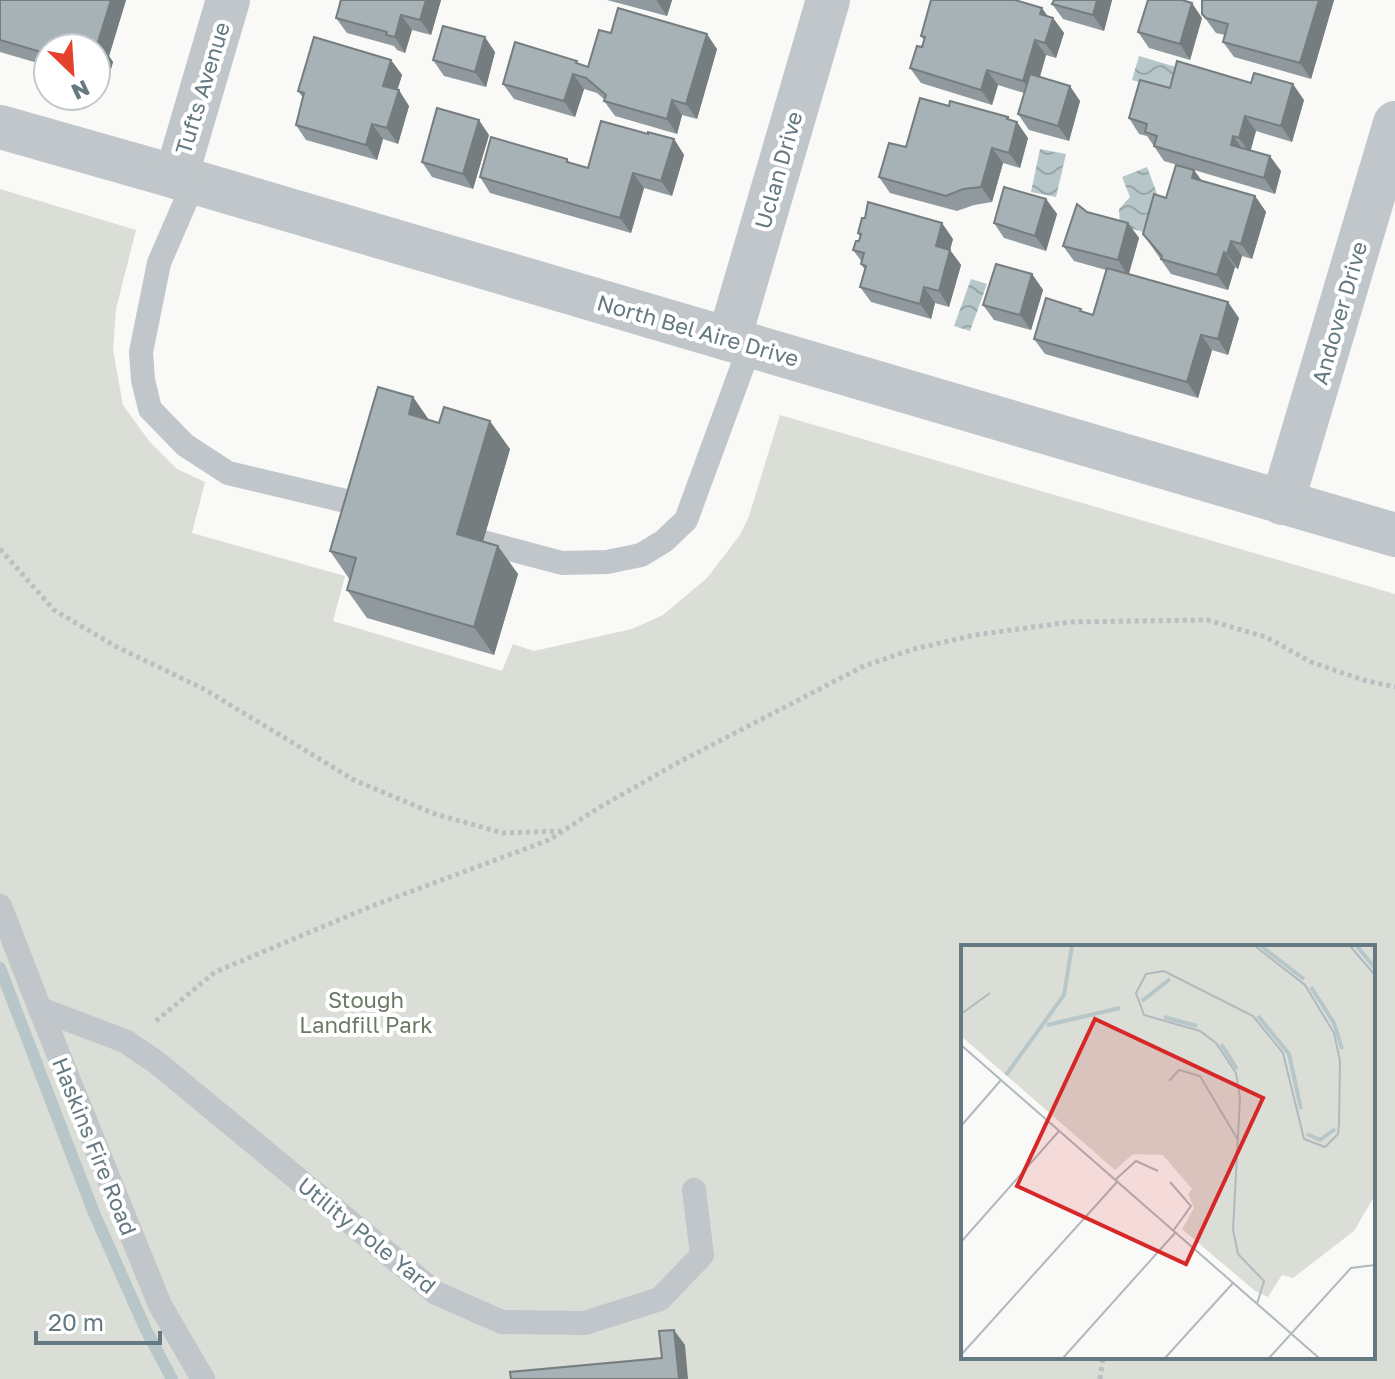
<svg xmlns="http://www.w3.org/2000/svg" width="1395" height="1379" font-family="'Golos Text',sans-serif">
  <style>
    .green { fill: #daded6; fill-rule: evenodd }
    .water { fill: url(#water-waves) }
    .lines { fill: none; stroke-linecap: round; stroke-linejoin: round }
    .stream { stroke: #b7c6c8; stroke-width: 12 }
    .path { stroke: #babfc1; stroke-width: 5; stroke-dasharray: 4 4; stroke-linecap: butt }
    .lane { stroke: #c0c6c9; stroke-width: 24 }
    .street { stroke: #c0c6c9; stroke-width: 44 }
    .wall { fill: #90999d }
    .shaded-wall { fill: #757d7f }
    .building { fill: #a7b2b6; stroke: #757d7f; stroke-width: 2 }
    .labels { text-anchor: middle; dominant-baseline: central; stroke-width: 8; stroke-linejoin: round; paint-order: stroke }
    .street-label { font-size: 22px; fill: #647982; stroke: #fff }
    .park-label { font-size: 22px; fill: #6a7a63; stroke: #fff }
    .inset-river { fill: none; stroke: #b7c6c8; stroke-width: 4 }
    .inset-road { fill: none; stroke: #b0babe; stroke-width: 2 }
    .view { fill: #d62828; fill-opacity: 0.15; stroke: #d62828; stroke-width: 4 }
    .inset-edge { fill: none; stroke: #647982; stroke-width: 4 }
  </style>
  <defs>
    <pattern id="water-waves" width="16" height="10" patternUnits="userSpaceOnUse" patternTransform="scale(2)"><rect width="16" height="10" fill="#b7c6c8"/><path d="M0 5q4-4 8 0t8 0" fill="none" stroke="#98a6a8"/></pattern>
  </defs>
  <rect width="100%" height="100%" fill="#f9f9f7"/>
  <path class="green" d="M 0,189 L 136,230 L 116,309 L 113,350 L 123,405 L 149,441 L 177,469 L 205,482 L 192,533 L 345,576 L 333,621 L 502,671 L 513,644 L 534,651 L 632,629 L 663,615 L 707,578 L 740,535 L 749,516 L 780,415 L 1395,594 L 1395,1379 L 0,1379 ZM 963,947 L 1373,947 L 1373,1357 L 963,1357 Z"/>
  <g class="water">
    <path d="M 1139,56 L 1176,67 L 1168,91 L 1132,80 Z"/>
    <path d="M 1040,149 L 1066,154 L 1056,197 L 1031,192 Z"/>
    <path d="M 1147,167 L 1162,207 L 1153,235 L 1120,225 L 1119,209 L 1130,197 L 1122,177 Z"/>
    <path d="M 971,279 L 987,284 L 970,331 L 954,326 Z"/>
  </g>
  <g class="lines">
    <path class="stream" d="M 0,968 L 94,1213 L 146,1330 L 172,1379"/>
    <g class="path">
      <path d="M 0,549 L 54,610 L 115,646 L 204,689 L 354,780 L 435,814 L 503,833 L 561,831"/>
      <path d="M 156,1021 L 215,972 L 372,906 L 549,840 L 600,807 L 679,762 L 864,666 L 914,649 L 975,635 L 1070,622 L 1207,620 L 1266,637 L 1311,662 L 1363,680 L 1395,687"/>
      <path d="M 1100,1379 L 1103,1357"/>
    </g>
    <g class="lane">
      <path d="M 194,182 L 159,263 L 141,352 L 143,380 L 150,409 L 185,445 L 228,473 L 371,507"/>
      <path d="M 483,542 L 562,563 L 607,562 L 641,555 L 664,541 L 686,520 L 750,346"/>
      <path d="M 0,906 L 40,1009 L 160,1305 L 203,1379"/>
      <path d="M 40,1009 L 125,1041 L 156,1062 L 436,1293 L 502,1322 L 585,1323 L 660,1299 L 702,1255 L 694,1190"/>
    </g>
    <g class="street">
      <path d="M 0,127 L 194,182 L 1395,535"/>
      <path d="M 176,177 L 228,0"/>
      <path d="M 729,339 L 828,0"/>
      <path d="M 1282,503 L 1395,123"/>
    </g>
  </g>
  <g class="wall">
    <path d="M 0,0 L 126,0 L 109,56 L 113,62 L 108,79 L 103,78 L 102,82 L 96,81 L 96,48 L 48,48 L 48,66 L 0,52 Z"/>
    <path d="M 340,0 L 441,0 L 431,35 L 412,30 L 405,53 L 397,50 L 394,46 L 347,33 L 336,18 Z"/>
    <path d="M 607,0 L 672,0 L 667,16 Z"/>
    <path d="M 1112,0 L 1104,31 L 1063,19 L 1052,4 Z"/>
    <path d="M 1202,0 L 1334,0 L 1311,79 L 1234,57 L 1223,42 L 1225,35 L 1216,33 L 1202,14 Z"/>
    <path d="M 1048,17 L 1053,18 L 1064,33 L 1056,58 L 1046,55 L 1040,77 L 1080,101 L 1069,141 L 1029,130 L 1018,114 L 1024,93 L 998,85 L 992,105 L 921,83 L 910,68 L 922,47 L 924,40 L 921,36 Z"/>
    <path d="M 1202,18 L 1190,60 L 1149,48 L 1138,32 Z"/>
    <path d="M 611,33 L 717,49 L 697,119 L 682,115 L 677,134 L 615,116 L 604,101 L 605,100 L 597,93 L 584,89 L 575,117 L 514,99 L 503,84 L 579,64 L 588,67 Z"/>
    <path d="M 495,52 L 486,87 L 444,76 L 433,60 Z"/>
    <path d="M 391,60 L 402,75 L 397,90 L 409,106 L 398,144 L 383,139 L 377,160 L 306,140 L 296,125 L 303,98 L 298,91 Z"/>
    <path d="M 1170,88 L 1304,100 L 1292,142 L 1256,131 L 1250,150 L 1281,171 L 1275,194 L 1194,170 L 1201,181 L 1255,196 L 1266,212 L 1252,259 L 1242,256 L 1238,269 L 1235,267 L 1228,290 L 1171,274 L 1143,234 L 1166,198 L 1194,170 L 1164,161 L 1147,136 L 1139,134 L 1129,118 Z"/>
    <path d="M 648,134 L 674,139 L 684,155 L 672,196 L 644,188 L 631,233 L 490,193 L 480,177 L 567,159 L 570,163 L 588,168 Z"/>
    <path d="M 489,135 L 473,189 L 432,177 L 422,162 Z"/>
    <path d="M 1028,138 L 1020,168 L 1003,163 L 992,202 L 974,205 L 957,211 L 890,193 L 879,177 L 906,147 Z"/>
    <path d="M 1046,199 L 1057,214 L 1046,251 L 1004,238 L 994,223 Z"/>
    <path d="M 1087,212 L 1128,223 L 1139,238 L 1129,274 L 1239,318 L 1228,355 L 1212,350 L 1198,398 L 1045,354 L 1034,339 L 1083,312 L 1093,315 L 1106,270 L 1074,261 L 1063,246 Z"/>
    <path d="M 858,233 L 953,239 L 950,250 L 961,265 L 949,307 L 935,303 L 931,319 L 871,302 L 860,287 L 865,270 L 861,264 L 862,262 L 853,250 L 860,237 Z"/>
    <path d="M 1032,274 L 1043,290 L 1031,330 L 994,320 L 983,305 Z"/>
    <path d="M 413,397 L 429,420 L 510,449 L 483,541 L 518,574 L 494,655 L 367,618 L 347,590 L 350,580 L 330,551 Z"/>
  </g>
  <g class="shaded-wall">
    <path d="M 111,0 L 126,0 L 109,56 L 113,62 L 108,79 L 97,64 L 97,45 Z"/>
    <path d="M 426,0 L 441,0 L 431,35 L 420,20 Z"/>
    <path d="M 657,0 L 672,0 L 667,16 L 657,1 Z"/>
    <path d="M 1097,0 L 1112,0 L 1104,31 L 1093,15 Z"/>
    <path d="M 1319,0 L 1334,0 L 1311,79 L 1300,63 Z"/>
    <path d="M 1192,3 L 1202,18 L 1190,60 L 1180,44 Z"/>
    <path d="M 1042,8 L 1052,22 L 1053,18 L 1064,33 L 1056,58 L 1045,43 L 1040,14 Z"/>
    <path d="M 401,15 L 412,30 L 405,53 L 395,37 Z"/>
    <path d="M 707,34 L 717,49 L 697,119 L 686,104 Z"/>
    <path d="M 485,37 L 495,52 L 486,87 L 475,72 Z"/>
    <path d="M 1035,40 L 1046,55 L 1034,96 L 1023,81 Z"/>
    <path d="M 391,60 L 402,75 L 394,101 L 383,86 Z"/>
    <path d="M 96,68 L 103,78 L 102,82 L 96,74 Z"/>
    <path d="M 987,70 L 998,85 L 992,105 L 981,90 Z"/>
    <path d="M 573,74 L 584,89 L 575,117 L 564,101 Z"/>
    <path d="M 1293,84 L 1304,100 L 1292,142 L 1281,126 Z"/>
    <path d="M 1070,86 L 1080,101 L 1069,141 L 1058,126 Z"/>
    <path d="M 399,90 L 409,106 L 398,144 L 387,128 Z"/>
    <path d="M 672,100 L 682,115 L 677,134 L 667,119 Z"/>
    <path d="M 1245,116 L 1256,131 L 1250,153 L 1239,138 Z"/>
    <path d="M 1008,117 L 1016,128 L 1017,122 L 1028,138 L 1020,168 L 1009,153 Z"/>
    <path d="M 479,120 L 489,135 L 473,189 L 463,174 Z"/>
    <path d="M 372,124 L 383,139 L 377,160 L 366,145 Z"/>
    <path d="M 1233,136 L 1244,151 L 1231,145 Z"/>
    <path d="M 674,139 L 684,155 L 672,196 L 661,181 Z"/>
    <path d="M 992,148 L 1003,163 L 992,202 L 981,187 Z"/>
    <path d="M 1270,156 L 1281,171 L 1275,194 L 1264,178 Z"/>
    <path d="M 1194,170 L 1205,185 L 1192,178 Z"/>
    <path d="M 633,173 L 644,188 L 631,233 L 620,218 Z"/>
    <path d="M 1255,196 L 1266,212 L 1252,259 L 1241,244 Z"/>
    <path d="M 1046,199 L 1057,214 L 1046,251 L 1035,236 Z"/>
    <path d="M 942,223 L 953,239 L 947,261 L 936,246 Z"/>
    <path d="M 1128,223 L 1139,238 L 1128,276 L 1118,260 Z"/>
    <path d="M 1231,241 L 1242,256 L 1238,269 L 1227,254 Z"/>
    <path d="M 950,250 L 961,265 L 949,307 L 939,291 Z"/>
    <path d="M 1224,252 L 1235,267 L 1228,290 L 1217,275 Z"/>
    <path d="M 1032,274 L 1043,290 L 1031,330 L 1020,315 Z"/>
    <path d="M 924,287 L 935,303 L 931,319 L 920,304 Z"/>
    <path d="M 1228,302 L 1239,318 L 1228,355 L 1218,339 Z"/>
    <path d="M 1201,335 L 1212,350 L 1198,398 L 1187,382 Z"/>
    <path d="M 413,397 L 433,426 L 409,414 Z"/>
    <path d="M 490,421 L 510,449 L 477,562 L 457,534 Z"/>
    <path d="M 498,546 L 518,574 L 494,655 L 474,627 Z"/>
    <path d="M 674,1330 L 685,1345 L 688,1379 L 679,1379 Z"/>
  </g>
  <g class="building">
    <path d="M 0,0 L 111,0 L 97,45 L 103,47 L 97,64 L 96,64 L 96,48 L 48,48 L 48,54 L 0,40 Z"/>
    <path d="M 341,0 L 426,0 L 420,20 L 401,15 L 395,37 L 386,35 L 387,32 L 336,18 Z"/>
    <path d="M 931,0 L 1015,0 L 1042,8 L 1040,14 L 1053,18 L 1045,43 L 1035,40 L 1023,81 L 987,70 L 981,90 L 910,68 L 917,46 L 922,47 L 925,37 L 921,36 Z"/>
    <path d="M 1054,0 L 1097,0 L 1093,15 L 1052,4 Z"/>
    <path d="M 1148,0 L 1182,0 L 1192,3 L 1180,44 L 1138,32 Z"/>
    <path d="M 1202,0 L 1319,0 L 1300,63 L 1223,42 L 1228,24 L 1206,18 L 1202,14 Z"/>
    <path d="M 618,8 L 707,34 L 686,104 L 672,100 L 667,119 L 604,101 L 606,95 L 586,78 L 573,74 L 564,101 L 503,84 L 515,42 L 577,61 L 576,63 L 588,67 L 599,30 L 611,33 Z"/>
    <path d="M 443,26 L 485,37 L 475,72 L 433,60 Z"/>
    <path d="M 314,37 L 391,60 L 383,86 L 399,90 L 387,128 L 372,124 L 366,145 L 296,125 L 304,93 L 298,91 Z"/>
    <path d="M 1177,61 L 1251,83 L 1254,73 L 1293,84 L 1281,126 L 1245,116 L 1239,138 L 1233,136 L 1231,145 L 1270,156 L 1264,178 L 1154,146 L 1157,136 L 1145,132 L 1147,124 L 1129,118 L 1140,80 L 1170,88 Z"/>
    <path d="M 1030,74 L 1070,86 L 1058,126 L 1018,114 Z"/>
    <path d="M 920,98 L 949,106 L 950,101 L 1008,117 L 1007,119 L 1017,122 L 1009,153 L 992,148 L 981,187 L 963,189 L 946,196 L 879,177 L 889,143 L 906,147 Z"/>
    <path d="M 437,108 L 479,120 L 463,174 L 422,162 Z"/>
    <path d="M 601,121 L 648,134 L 648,132 L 674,139 L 661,181 L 633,173 L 620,218 L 480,177 L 491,137 L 567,159 L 567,162 L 588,168 Z"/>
    <path d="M 1176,165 L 1194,170 L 1192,178 L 1255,196 L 1241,244 L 1231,241 L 1227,254 L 1224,252 L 1217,275 L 1161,259 L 1162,256 L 1143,234 L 1154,194 L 1166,198 Z"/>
    <path d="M 1004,187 L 1046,199 L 1035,236 L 994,223 Z"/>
    <path d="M 868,202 L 942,223 L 936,246 L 950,250 L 939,291 L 924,287 L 920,304 L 860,287 L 866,266 L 861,264 L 864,253 L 853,250 L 856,241 L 859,241 L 861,234 L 858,233 L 862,218 L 865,218 Z"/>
    <path d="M 1077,204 L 1087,212 L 1128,223 L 1118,260 L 1063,246 Z"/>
    <path d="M 996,264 L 1032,274 L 1020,315 L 983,305 Z"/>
    <path d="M 1107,268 L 1228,302 L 1218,339 L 1201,335 L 1187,382 L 1034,339 L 1046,298 L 1081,309 L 1080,311 L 1093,315 Z"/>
    <path d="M 378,387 L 413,397 L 409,414 L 439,423 L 444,407 L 490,421 L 457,534 L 498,546 L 474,627 L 347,590 L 356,558 L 330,551 Z"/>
    <path d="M 674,1330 L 679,1379 L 511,1379 L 510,1372 L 662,1358 L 659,1331 Z"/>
  </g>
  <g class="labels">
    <g class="street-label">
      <text transform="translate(202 88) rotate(-73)">Tufts Avenue</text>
      <text transform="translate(778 170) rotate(-74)">Uclan Drive</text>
      <text transform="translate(1339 313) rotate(-74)">Andover Drive</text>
      <text transform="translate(698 330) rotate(16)">North Bel Aire Drive</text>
      <text transform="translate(95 1146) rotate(68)">Haskins Fire Road</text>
      <text transform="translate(367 1235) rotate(39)">Utility Pole Yard</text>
    </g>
    <g class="park-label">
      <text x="366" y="999">Stough<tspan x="366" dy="25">Landfill Park</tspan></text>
    </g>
  </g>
  <g transform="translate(961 945)">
    <rect width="414" height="414" fill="#f9f9f7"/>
    <path d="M 0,1 L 414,1 L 414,250 L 393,286 L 332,333 L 321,330 L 307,352 L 294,346 L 221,284 L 233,263 L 227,249 L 231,244 L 202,210 L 172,209 L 154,225 L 0,91 Z" fill="#daded6"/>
    <path class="inset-river" d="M 300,1 L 343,34M 396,1 L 414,23M 350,42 L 373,78 L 381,104M 181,56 L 209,34M 297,71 L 328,109 L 340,164M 203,72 L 236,81M 86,80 L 159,63M 260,99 L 276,124M 45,130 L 103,50 L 111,1M 346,189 L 359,195 L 374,184"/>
    <path class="inset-road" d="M 294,1 L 344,40 L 373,88 L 379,116 L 378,178 L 377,189 L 364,202 L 343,194 L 322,108 L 292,71 L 203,26 L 185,29 L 175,48 L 183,70 L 239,86 L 255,98 L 275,128 L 279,153 L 272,285 L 277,309 L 303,336 L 296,359M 389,1 L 414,30M 0,69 L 29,48M 0,100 L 358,413M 208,136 L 218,125 L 239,131 L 277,195M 0,181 L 40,135M 154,235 L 175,216 L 197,226M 209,237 L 230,261 L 212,286M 0,297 L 98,186M 0,410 L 156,237M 102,413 L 214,288M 204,413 L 272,338M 308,413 L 390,323 L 414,320"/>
    <path class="view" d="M 134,74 L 302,153 L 225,319 L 56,241 Z"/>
    <rect width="414" height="414" class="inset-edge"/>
  </g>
  <g transform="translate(72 72) rotate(155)"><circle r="38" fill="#ffffff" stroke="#c1c9cd" stroke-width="2"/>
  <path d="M0-6L14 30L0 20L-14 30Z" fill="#e4422d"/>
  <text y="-12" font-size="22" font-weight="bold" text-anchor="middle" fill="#647982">N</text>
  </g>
  <path d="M36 1331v12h124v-12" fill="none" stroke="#647982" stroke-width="4"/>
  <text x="48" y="1331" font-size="24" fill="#647982" stroke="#ffffff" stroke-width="6" paint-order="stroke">20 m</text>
</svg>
